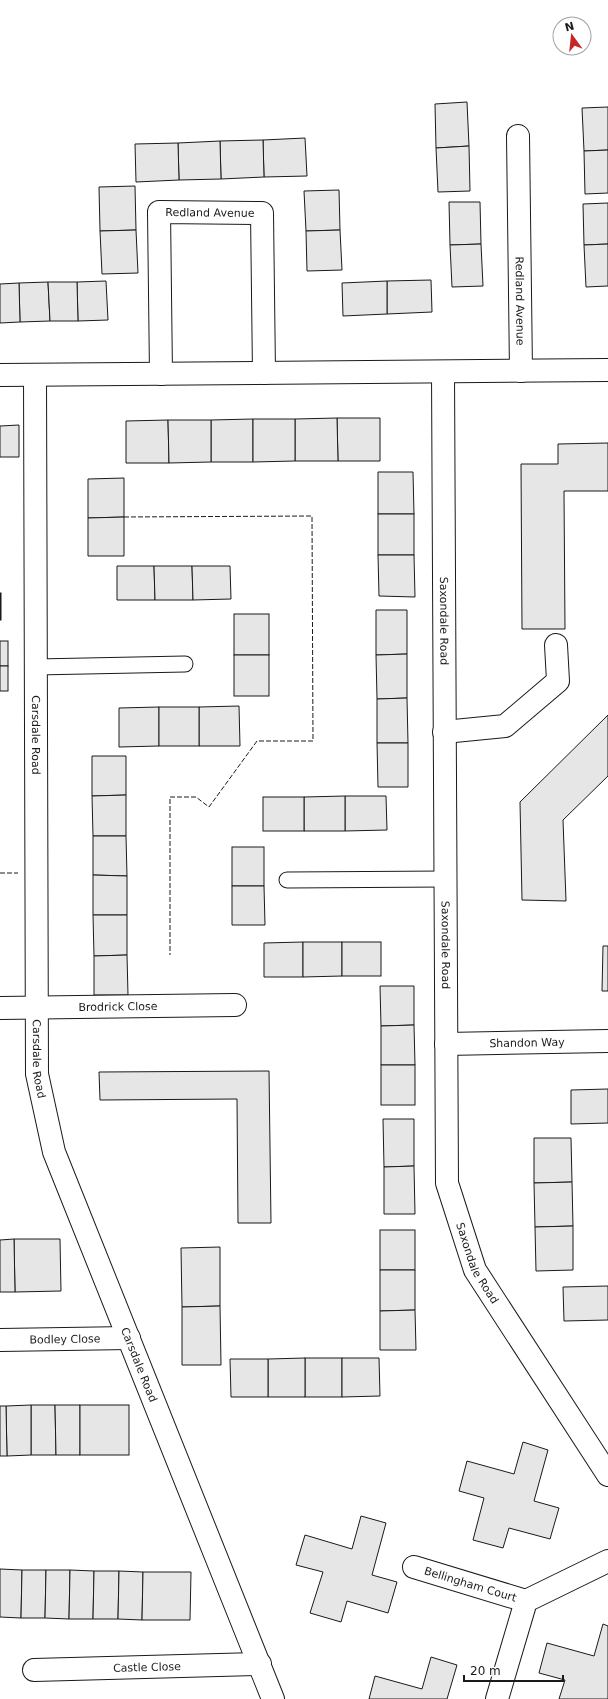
<svg xmlns="http://www.w3.org/2000/svg" width="608" height="1699" font-family="'DejaVu Sans',sans-serif">
  <style>
    .building { fill: #e6e6e6; stroke: #1a1a1a }
    .lines { fill: none; stroke-linecap: round; stroke-linejoin: round }
    .service-casing { stroke: #1a1a1a; stroke-width: 17 }
    .minor-casing { stroke: #1a1a1a; stroke-width: 24 }
    .service { stroke: #fff; stroke-width: 15 }
    .minor { stroke: #fff; stroke-width: 22 }
    .fence { stroke: #1a1a1a; stroke-width: 1; stroke-dasharray: 5 2; stroke-linecap: butt }
    .labels { text-anchor: middle; dominant-baseline: central; stroke-width: 3; stroke-linejoin: round; paint-order: stroke }
    .street-label { font-size: 11px; fill: #1a1a1a; stroke: #fff }
  </style>
  <rect width="100%" height="100%" fill="#fff"/>
  <g class="building">
    <path d="M 467,102 L 469,146 L 436,148 L 435,104 Z"/>
    <path d="M 608,107 L 608,150 L 584,151 L 582,108 Z"/>
    <path d="M 305,138 L 307,176 L 264,177 L 263,140 Z"/>
    <path d="M 263,140 L 264,177 L 221,179 L 220,141 Z"/>
    <path d="M 220,141 L 221,179 L 179,180 L 178,143 Z"/>
    <path d="M 178,143 L 179,180 L 136,182 L 135,144 Z"/>
    <path d="M 469,146 L 470,191 L 438,192 L 436,148 Z"/>
    <path d="M 608,150 L 608,193 L 585,194 L 584,151 Z"/>
    <path d="M 135,186 L 136,230 L 100,231 L 99,187 Z"/>
    <path d="M 339,190 L 340,230 L 306,231 L 304,191 Z"/>
    <path d="M 449,202 L 480,202 L 481,244 L 450,245 Z"/>
    <path d="M 608,203 L 608,244 L 584,245 L 583,204 Z"/>
    <path d="M 136,230 L 138,273 L 102,274 L 100,231 Z"/>
    <path d="M 340,230 L 342,270 L 307,271 L 306,231 Z"/>
    <path d="M 481,244 L 483,286 L 452,287 L 450,245 Z"/>
    <path d="M 608,244 L 608,286 L 586,287 L 584,245 Z"/>
    <path d="M 431,280 L 432,312 L 387,314 L 387,281 Z"/>
    <path d="M 106,281 L 108,320 L 78,321 L 77,282 Z"/>
    <path d="M 387,281 L 387,314 L 343,316 L 342,283 Z"/>
    <path d="M 48,282 L 50,321 L 20,322 L 19,283 Z"/>
    <path d="M 48,282 L 77,282 L 78,321 L 50,321 Z"/>
    <path d="M 19,283 L 20,322 L 0,323 L 0,284 Z"/>
    <path d="M 337,418 L 380,418 L 380,461 L 338,461 Z"/>
    <path d="M 337,418 L 338,461 L 295,461 L 295,419 Z"/>
    <path d="M 253,419 L 253,462 L 211,462 L 211,420 Z"/>
    <path d="M 253,419 L 295,419 L 295,461 L 253,462 Z"/>
    <path d="M 168,420 L 169,463 L 126,463 L 126,421 Z"/>
    <path d="M 168,420 L 211,420 L 211,462 L 169,463 Z"/>
    <path d="M 19,425 L 19,457 L 0,457 L 0,426 Z"/>
    <path d="M 608,443 L 608,491 L 564,491 L 565,629 L 522,629 L 521,464 L 558,464 L 558,444 Z"/>
    <path d="M 378,472 L 413,472 L 414,514 L 378,514 Z"/>
    <path d="M 124,478 L 124,517 L 88,518 L 88,479 Z"/>
    <rect x="378" y="514" width="36" height="41"/>
    <path d="M 124,517 L 124,556 L 88,556 L 88,518 Z"/>
    <path d="M 378,555 L 414,555 L 415,597 L 379,596 Z"/>
    <path d="M 117,566 L 154,566 L 155,600 L 117,600 Z"/>
    <path d="M 154,566 L 192,566 L 193,600 L 155,600 Z"/>
    <path d="M 192,566 L 230,566 L 231,599 L 193,600 Z"/>
    <rect x="0" y="593" width="1" height="27"/>
    <path d="M 376,610 L 407,610 L 407,654 L 376,655 Z"/>
    <rect x="234" y="614" width="35" height="41"/>
    <rect x="0" y="641" width="8" height="25"/>
    <path d="M 407,654 L 407,698 L 377,699 L 376,655 Z"/>
    <rect x="234" y="655" width="35" height="41"/>
    <rect x="0" y="666" width="8" height="25"/>
    <path d="M 407,698 L 408,743 L 377,743 L 377,699 Z"/>
    <path d="M 239,706 L 240,746 L 199,746 L 199,707 Z"/>
    <path d="M 159,707 L 159,746 L 119,747 L 119,708 Z"/>
    <rect x="159" y="707" width="40" height="39"/>
    <path d="M 608,715 L 608,776 L 563,820 L 566,901 L 522,900 L 520,802 Z"/>
    <path d="M 377,743 L 408,743 L 408,787 L 378,787 Z"/>
    <path d="M 92,756 L 126,756 L 126,795 L 92,796 Z"/>
    <path d="M 126,795 L 126,836 L 93,836 L 92,796 Z"/>
    <path d="M 345,796 L 386,796 L 387,830 L 345,831 Z"/>
    <path d="M 345,796 L 345,831 L 304,831 L 304,797 Z"/>
    <rect x="263" y="797" width="41" height="34"/>
    <path d="M 93,836 L 126,836 L 127,876 L 93,875 Z"/>
    <rect x="232" y="847" width="32" height="39"/>
    <path d="M 93,875 L 127,876 L 127,915 L 93,915 Z"/>
    <path d="M 232,886 L 264,886 L 265,925 L 232,925 Z"/>
    <path d="M 93,915 L 127,915 L 127,955 L 94,956 Z"/>
    <path d="M 303,942 L 303,977 L 264,977 L 264,943 Z"/>
    <path d="M 303,942 L 342,942 L 342,976 L 303,977 Z"/>
    <rect x="342" y="942" width="39" height="34"/>
    <path d="M 603,946 L 608,946 L 608,991 L 602,991 Z"/>
    <path d="M 127,955 L 128,995 L 94,995 L 94,956 Z"/>
    <path d="M 380,986 L 414,986 L 414,1025 L 381,1026 Z"/>
    <path d="M 414,1025 L 415,1065 L 381,1065 L 381,1026 Z"/>
    <rect x="381" y="1065" width="34" height="40"/>
    <path d="M 269,1071 L 271,1223 L 238,1223 L 237,1099 L 100,1100 L 99,1072 Z"/>
    <path d="M 608,1089 L 608,1123 L 571,1124 L 571,1090 Z"/>
    <path d="M 383,1119 L 414,1119 L 414,1166 L 384,1167 Z"/>
    <path d="M 534,1138 L 571,1138 L 572,1182 L 534,1183 Z"/>
    <path d="M 414,1166 L 415,1214 L 384,1214 L 384,1167 Z"/>
    <path d="M 572,1182 L 573,1226 L 535,1227 L 534,1183 Z"/>
    <path d="M 573,1226 L 573,1270 L 536,1271 L 535,1227 Z"/>
    <rect x="380" y="1230" width="35" height="40"/>
    <path d="M 14,1239 L 60,1239 L 61,1291 L 15,1292 Z"/>
    <path d="M 14,1239 L 15,1292 L 0,1292 L 0,1240 Z"/>
    <path d="M 220,1247 L 220,1306 L 182,1307 L 181,1248 Z"/>
    <path d="M 380,1270 L 415,1270 L 415,1310 L 380,1311 Z"/>
    <path d="M 608,1286 L 608,1320 L 564,1321 L 563,1287 Z"/>
    <path d="M 220,1306 L 221,1365 L 182,1365 L 182,1307 Z"/>
    <path d="M 415,1310 L 416,1350 L 380,1350 L 380,1311 Z"/>
    <rect x="305" y="1358" width="37" height="39"/>
    <path d="M 305,1358 L 305,1397 L 268,1397 L 268,1359 Z"/>
    <path d="M 342,1358 L 379,1358 L 380,1396 L 342,1397 Z"/>
    <path d="M 230,1359 L 268,1359 L 268,1397 L 231,1397 Z"/>
    <path d="M 31,1405 L 55,1405 L 56,1455 L 31,1455 Z"/>
    <path d="M 31,1405 L 31,1455 L 7,1456 L 6,1406 Z"/>
    <path d="M 55,1405 L 80,1405 L 80,1455 L 56,1455 Z"/>
    <rect x="80" y="1405" width="49" height="50"/>
    <path d="M 0,1406 L 6,1406 L 7,1456 L 0,1456 Z"/>
    <path d="M 523,1442 L 548,1450 L 534,1501 L 559,1508 L 550,1539 L 509,1528 L 503,1548 L 473,1540 L 484,1498 L 459,1491 L 467,1461 L 514,1474 Z"/>
    <path d="M 361,1516 L 386,1523 L 372,1575 L 397,1582 L 388,1613 L 347,1601 L 341,1622 L 310,1613 L 323,1572 L 296,1565 L 305,1535 L 352,1549 Z"/>
    <path d="M 0,1569 L 22,1570 L 21,1618 L 0,1617 Z"/>
    <path d="M 22,1570 L 46,1570 L 45,1618 L 21,1618 Z"/>
    <path d="M 46,1570 L 70,1570 L 69,1619 L 45,1618 Z"/>
    <path d="M 70,1570 L 94,1571 L 93,1619 L 69,1619 Z"/>
    <path d="M 94,1571 L 119,1571 L 118,1619 L 93,1619 Z"/>
    <path d="M 119,1571 L 143,1572 L 142,1620 L 118,1619 Z"/>
    <path d="M 143,1572 L 191,1572 L 190,1620 L 142,1620 Z"/>
    <path d="M 603,1624 L 608,1626 L 608,1699 L 559,1699 L 565,1680 L 539,1673 L 547,1643 L 594,1656 Z"/>
    <path d="M 431,1657 L 457,1665 L 447,1699 L 369,1699 L 375,1676 L 422,1689 Z"/>
  </g>
  <g class="lines">
    <g class="service-casing">
      <g id="service">
        <path d="M 36,667 L 185,664"/>
        <path d="M 287,880 L 446,879"/>
      </g>
    </g>
    <g class="minor-casing">
      <g id="minor">
        <path id="s1" d="M 518,136 L 521,371"/>
        <path id="s2" d="M 443,372 L 447,1183 L 475,1270 L 608,1475"/>
        <path id="s3" d="M 161,374 L 159,212 L 262,213 L 264,373"/>
        <path d="M 0,375 L 608,370"/>
        <path id="s4" d="M 35,375 L 37,1074 L 54,1152 L 273,1699"/>
        <path d="M 444,732 L 505,726 L 558,681 L 556,645"/>
        <path id="s5" d="M 0,1008 L 235,1005"/>
        <path id="s6" d="M 446,1044 L 608,1041"/>
        <path id="s7" d="M 0,1340 L 129,1338"/>
        <path id="s8" d="M 414,1567 L 526,1601"/>
        <path id="s9" d="M 34,1670 L 260,1664"/>
        <path d="M 497,1699 L 526,1601 L 608,1561"/>
      </g>
    </g>
    <use href="#service" class="service"/>
    <use href="#minor" class="minor"/>
    <g class="fence">
      <path d="M 124,517 L 312,516 L 313,741 L 257,741 L 209,807 L 196,797 L 170,797 L 170,955"/>
      <path d="M 0,873 L 18,873"/>
    </g>
  </g>
  <g class="labels">
    <g class="street-label">
      <text stroke="none"><textPath href="#s3" startOffset="213">Redland Avenue</textPath></text>
      <text stroke="none"><textPath href="#s1" startOffset="165">Redland Avenue</textPath></text>
      <text stroke="none"><textPath href="#s2" startOffset="249">Saxondale Road</textPath></text>
      <text stroke="none"><textPath href="#s4" startOffset="360">Carsdale Road</textPath></text>
      <text stroke="none"><textPath href="#s2" startOffset="573">Saxondale Road</textPath></text>
      <text stroke="none"><textPath href="#s5" startOffset="118">Brodrick Close</textPath></text>
      <text stroke="none"><textPath href="#s6" startOffset="81">Shandon Way</textPath></text>
      <text stroke="none"><textPath href="#s4" startOffset="684">Carsdale Road</textPath></text>
      <text stroke="none"><textPath href="#s2" startOffset="897">Saxondale Road</textPath></text>
      <text stroke="none"><textPath href="#s7" startOffset="65">Bodley Close</textPath></text>
      <text stroke="none"><textPath href="#s4" startOffset="1008">Carsdale Road</textPath></text>
      <text stroke="none"><textPath href="#s8" startOffset="59">Bellingham Court</textPath></text>
      <text stroke="none"><textPath href="#s9" startOffset="113">Castle Close</textPath></text>
    </g>
  </g>
  <g transform="translate(572 36) rotate(345)"><circle r="19" fill="#ffffff" stroke="#a3a3a3"/>
  <path d="M0-3L7 15L0 10L-7 15Z" fill="#c62828"/>
  <text y="-6" font-size="11" font-weight="bold" text-anchor="middle" fill="#1a1a1a">N</text>
  </g>
  <path d="M464 1675v6h99v-6" fill="none" stroke="#1a1a1a" stroke-width="2"/>
  <text x="470" y="1675" font-size="12" fill="#1a1a1a" stroke="#ffffff" stroke-width="3" paint-order="stroke">20 m</text>
</svg>
